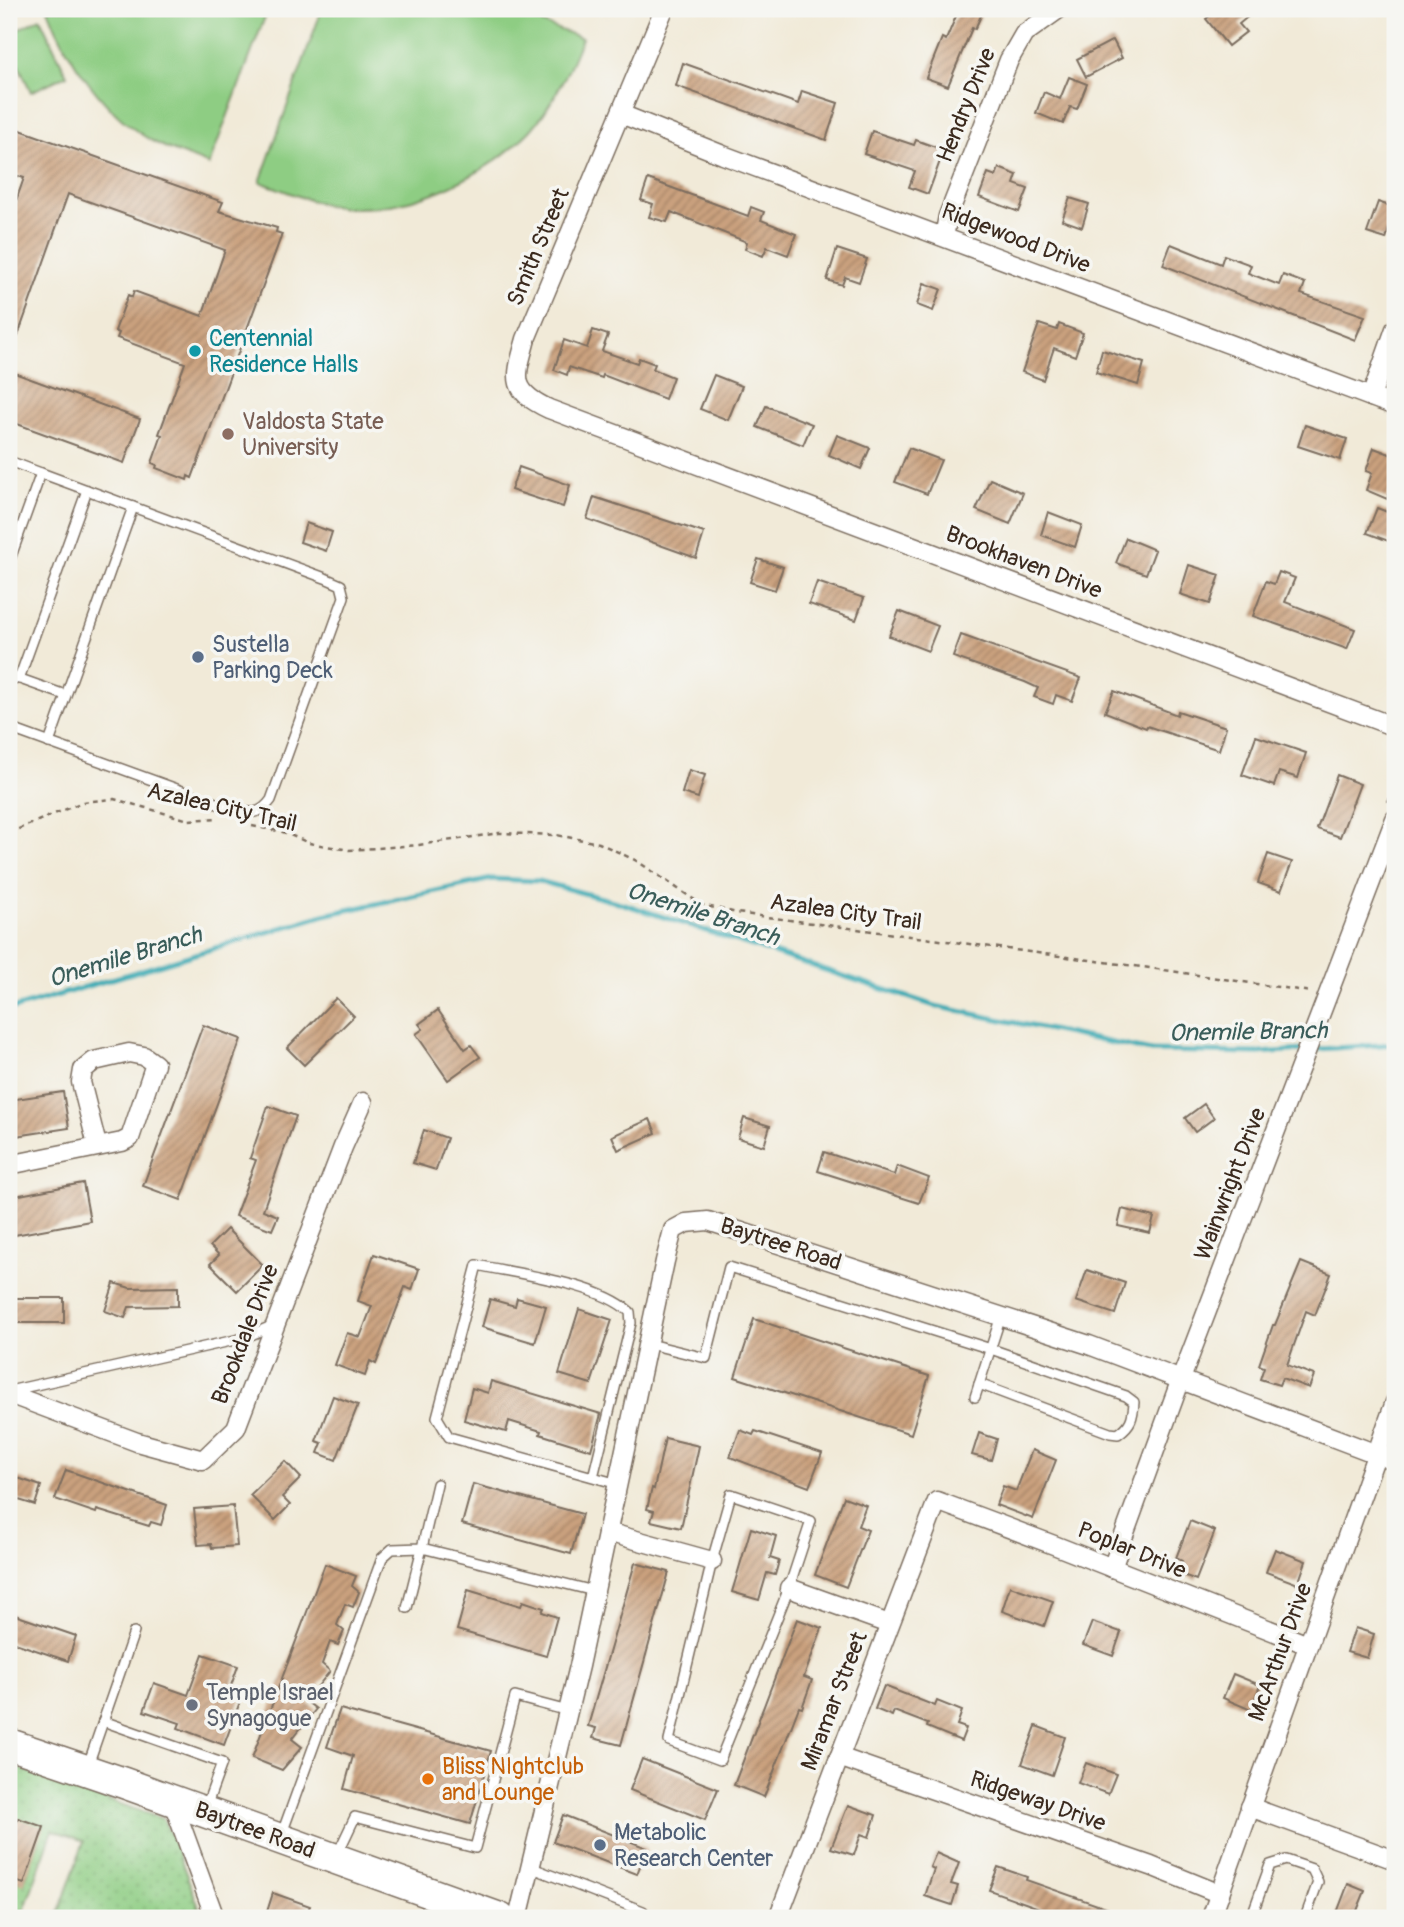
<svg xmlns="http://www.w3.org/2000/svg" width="1404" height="1927" font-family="Pangolin,sans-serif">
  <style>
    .grass { fill: url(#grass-dots); stroke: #647c50; stroke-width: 2 }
    .park { fill: #8ecd83; stroke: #647c50; stroke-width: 2 }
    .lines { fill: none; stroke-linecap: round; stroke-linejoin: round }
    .stream { stroke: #39aab4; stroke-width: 5 }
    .building { fill: url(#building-hatch) }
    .lane-casing { stroke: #7b6d5f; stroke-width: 12 }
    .street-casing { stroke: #7b6d5f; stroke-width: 21 }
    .primary-casing { stroke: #7b6d5f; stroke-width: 33 }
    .path { stroke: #7b6d5f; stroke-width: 2.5; stroke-dasharray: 5 5; stroke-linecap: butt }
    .lane { stroke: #fff; stroke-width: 9 }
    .street { stroke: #fff; stroke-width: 18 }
    .primary { stroke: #fff; stroke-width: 30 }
    .culture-dot { fill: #0f9aa8; stroke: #f6f6f2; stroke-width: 2.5 }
    .education-dot { fill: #8d6e63; stroke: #f6f6f2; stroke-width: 2.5 }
    .service-dot { fill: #5c6f8a; stroke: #f6f6f2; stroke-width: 2.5 }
    .worship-dot { fill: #6b7280; stroke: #f6f6f2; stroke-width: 2.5 }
    .food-dot { fill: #e8710a; stroke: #f6f6f2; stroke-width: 2.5 }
    .labels { text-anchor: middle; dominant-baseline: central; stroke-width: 7; stroke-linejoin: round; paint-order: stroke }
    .street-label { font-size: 23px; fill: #3b2a1e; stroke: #f6f6f2 }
    .culture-label { font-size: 23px; fill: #0d838f; stroke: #f6f6f2; text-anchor: start }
    .education-label { font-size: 23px; fill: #785e54; stroke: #f6f6f2; text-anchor: start }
    .service-label { font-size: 23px; fill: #4e5e75; stroke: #f6f6f2; text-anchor: start }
    .worship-label { font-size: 23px; fill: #5b616d; stroke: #f6f6f2; text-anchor: start }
    .food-label { font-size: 23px; fill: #c56008; stroke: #f6f6f2; text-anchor: start }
    .water-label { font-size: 24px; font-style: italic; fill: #3a5d5a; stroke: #f6f6f2 }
  </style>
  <defs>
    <pattern id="grass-dots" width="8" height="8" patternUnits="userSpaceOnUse" patternTransform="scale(1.75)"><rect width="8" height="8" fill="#8ecd83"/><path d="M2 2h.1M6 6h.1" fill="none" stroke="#7bb071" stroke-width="1.8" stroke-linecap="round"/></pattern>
    <pattern id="building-hatch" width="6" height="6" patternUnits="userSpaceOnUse" patternTransform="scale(1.75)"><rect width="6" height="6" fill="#caa17e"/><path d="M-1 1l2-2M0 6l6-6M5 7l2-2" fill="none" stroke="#a58367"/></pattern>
  </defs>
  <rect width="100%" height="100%" fill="#f6f6f2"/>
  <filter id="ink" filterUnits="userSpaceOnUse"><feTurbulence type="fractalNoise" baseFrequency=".0143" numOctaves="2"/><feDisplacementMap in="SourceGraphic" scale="14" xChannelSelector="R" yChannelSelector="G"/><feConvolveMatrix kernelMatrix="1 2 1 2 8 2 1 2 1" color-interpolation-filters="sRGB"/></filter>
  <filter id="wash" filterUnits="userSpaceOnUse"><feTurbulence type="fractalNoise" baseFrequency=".00686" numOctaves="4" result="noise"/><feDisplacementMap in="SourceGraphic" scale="28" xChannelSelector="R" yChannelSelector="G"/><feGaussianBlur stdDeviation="1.57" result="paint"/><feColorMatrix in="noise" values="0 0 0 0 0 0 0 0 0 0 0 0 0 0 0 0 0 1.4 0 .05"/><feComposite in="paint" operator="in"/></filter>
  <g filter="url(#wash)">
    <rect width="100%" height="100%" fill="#f1ead8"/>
    <path class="grass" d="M 9,1765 L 163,1819 L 174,1842 L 203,1918 L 57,1918 L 84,1841 L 53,1830 L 24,1911 L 42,1918 L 9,1918 L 9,1879 L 24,1883 L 43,1827 L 9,1835 Z"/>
    <g class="park">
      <path d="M 48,9 L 268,9 L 209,165 C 191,157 171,151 154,142 C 106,116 66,59 48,9 Z"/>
      <path d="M 322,9 L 504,9 L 582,38 C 571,67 551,108 530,131 C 486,176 416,209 353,208 C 321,208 290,192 260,182 Z"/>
      <path d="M 40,18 L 67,75 L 31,92 L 9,44 L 9,34 Z"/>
    </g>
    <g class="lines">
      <path class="stream" d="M 9,1010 L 324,915 L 492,879 L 539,881 L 624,904 L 935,1006 L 1151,1051 L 1258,1053 L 1395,1044"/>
    </g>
    <g id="blocks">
      <g class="building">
        <path d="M 959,9 L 984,9 L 975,29 L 972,28 L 948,86 L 926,78 L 942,38 L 946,40 Z"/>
        <path d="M 1218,9 L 1257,9 L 1239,24 L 1246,32 L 1228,46 L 1206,19 Z"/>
        <path d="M 1113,40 L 1122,58 L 1086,77 L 1077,59 Z"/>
        <path d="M 683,63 L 798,104 L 802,91 L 838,103 L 826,140 L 676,86 Z"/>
        <path d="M 1069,77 L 1087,84 L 1077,109 L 1070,107 L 1063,124 L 1036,113 L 1044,92 L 1060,99 Z"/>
        <path d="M 9,126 L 223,202 L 219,211 L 277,228 L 276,232 L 282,234 L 192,478 L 188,476 L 187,480 L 156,468 L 157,465 L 152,463 L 162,435 L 159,434 L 185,363 L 117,338 L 119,333 L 115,331 L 128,295 L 132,297 L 134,291 L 202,316 L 225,250 L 68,194 L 11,355 L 9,355 L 9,221 L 24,178 L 9,173 Z"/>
        <path d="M 872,131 L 914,145 L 916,140 L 944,150 L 928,194 L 909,187 L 915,171 L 864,154 Z"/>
        <path d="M 999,168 L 1017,175 L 1014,184 L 1028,189 L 1019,212 L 979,197 L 988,173 L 996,176 Z"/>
        <path d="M 648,179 L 748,216 L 751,207 L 764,212 L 761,220 L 796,234 L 788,255 L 767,247 L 763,256 L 745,249 L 747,242 L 671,212 L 667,222 L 649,217 L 653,204 L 641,200 Z"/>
        <path d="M 1070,198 L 1089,204 L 1082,227 L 1062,220 Z"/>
        <path d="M 1378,202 L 1395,208 L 1386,239 L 1367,233 Z"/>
        <path d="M 1171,244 L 1221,264 L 1224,255 L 1251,265 L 1248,273 L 1279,285 L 1283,275 L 1305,283 L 1301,294 L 1365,316 L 1355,340 L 1163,265 Z"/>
        <path d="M 837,249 L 867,259 L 859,282 L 845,277 L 842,285 L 827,280 Z"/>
        <path d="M 924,283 L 941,289 L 933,311 L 917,305 Z"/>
        <path d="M 1039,324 L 1057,330 L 1059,324 L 1083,333 L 1075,356 L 1054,348 L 1043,380 L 1022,372 Z"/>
        <path d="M 593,330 L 608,335 L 602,351 L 637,363 L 639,358 L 655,364 L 653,369 L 673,377 L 665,399 L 603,375 L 602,378 L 569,367 L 567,375 L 554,370 L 564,340 L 587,348 Z"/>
        <path d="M 1102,350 L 1144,363 L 1138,385 L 1096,372 Z"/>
        <path d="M 9,371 L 140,419 L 124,463 L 9,421 Z"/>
        <path d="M 714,375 L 742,386 L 728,420 L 700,409 Z"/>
        <path d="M 766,406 L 812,424 L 803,445 L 757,427 Z"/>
        <path d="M 1305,425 L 1347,439 L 1340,460 L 1298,446 Z"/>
        <path d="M 837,435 L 870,448 L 861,469 L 829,455 Z"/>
        <path d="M 909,448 L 941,460 L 927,494 L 895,482 Z"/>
        <path d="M 1374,448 L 1395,456 L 1395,479 L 1387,499 L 1366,490 L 1372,473 L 1366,471 Z"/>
        <path d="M 519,467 L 570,485 L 563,507 L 511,490 Z"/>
        <path d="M 990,479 L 1023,493 L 1010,524 L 976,510 Z"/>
        <path d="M 594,497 L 704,533 L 696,558 L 587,519 Z"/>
        <path d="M 1377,508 L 1395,515 L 1395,532 L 1391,542 L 1367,533 Z"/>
        <path d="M 1048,512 L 1082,525 L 1075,547 L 1041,535 Z"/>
        <path d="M 306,523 L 332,532 L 326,551 L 300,542 Z"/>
        <path d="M 1126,538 L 1155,550 L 1146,574 L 1116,563 Z"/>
        <path d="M 758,559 L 783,567 L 775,590 L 750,582 Z"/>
        <path d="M 1189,565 L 1220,575 L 1210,604 L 1180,594 Z"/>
        <path d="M 1279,572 L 1295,578 L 1285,602 L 1355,629 L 1347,649 L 1253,616 L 1266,581 L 1274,584 Z"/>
        <path d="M 817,582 L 864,598 L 856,620 L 809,604 Z"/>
        <path d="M 899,611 L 938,626 L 928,651 L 889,636 Z"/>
        <path d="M 961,635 L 1081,678 L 1072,701 L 1056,695 L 1053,704 L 1034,697 L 1038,688 L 1025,682 L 953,657 Z"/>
        <path d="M 1114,691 L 1177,715 L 1178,711 L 1226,727 L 1219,750 L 1147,726 L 1146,728 L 1105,712 Z"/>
        <path d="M 1256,736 L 1306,753 L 1298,778 L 1279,772 L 1274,786 L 1242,775 Z"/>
        <path d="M 689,770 L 705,775 L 698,798 L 682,793 Z"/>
        <path d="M 1337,775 L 1360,784 L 1340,837 L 1317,829 Z"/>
        <path d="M 1268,854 L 1292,862 L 1281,891 L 1258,883 Z"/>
        <path d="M 336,998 L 354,1016 L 304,1065 L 287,1048 Z"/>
        <path d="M 438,1010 L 465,1049 L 471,1045 L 480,1057 L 448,1080 L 416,1034 L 423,1029 L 419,1024 Z"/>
        <path d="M 203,1025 L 241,1039 L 181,1200 L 143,1186 Z"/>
        <path d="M 63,1092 L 69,1128 L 9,1137 L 9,1100 Z"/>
        <path d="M 1204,1104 L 1214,1118 L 1195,1132 L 1185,1118 Z"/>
        <path d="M 268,1106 L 296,1116 L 263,1210 L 278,1216 L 272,1230 L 235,1216 L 256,1160 L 250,1158 Z"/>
        <path d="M 744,1118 L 770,1126 L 764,1146 L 738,1138 Z"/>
        <path d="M 650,1119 L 656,1133 L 618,1150 L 612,1136 Z"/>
        <path d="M 424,1130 L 447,1138 L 436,1170 L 413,1163 Z"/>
        <path d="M 824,1152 L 894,1175 L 897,1166 L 929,1178 L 919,1203 L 818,1171 Z"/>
        <path d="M 83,1183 L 90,1221 L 9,1236 L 9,1197 Z"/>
        <path d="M 1122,1209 L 1154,1217 L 1150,1233 L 1118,1226 Z"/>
        <path d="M 227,1229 L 263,1265 L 237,1291 L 210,1264 L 219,1255 L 210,1246 Z"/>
        <path d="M 374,1254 L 419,1269 L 412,1290 L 405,1287 L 376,1364 L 370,1361 L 365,1376 L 335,1365 L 347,1333 L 360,1337 L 372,1306 L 358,1301 Z"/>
        <path d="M 1301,1262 L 1331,1274 L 1315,1315 L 1306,1311 L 1287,1365 L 1314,1375 L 1309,1388 L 1282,1378 L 1279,1385 L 1260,1379 L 1264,1367 L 1259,1365 L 1273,1325 L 1275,1325 Z"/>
        <path d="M 1087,1270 L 1125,1283 L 1115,1314 L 1076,1301 Z"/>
        <path d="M 114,1283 L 130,1288 L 178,1287 L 178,1306 L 129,1307 L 125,1318 L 105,1311 Z"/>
        <rect x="12" y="1298" width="52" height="25"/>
        <path d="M 517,1298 L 546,1306 L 535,1343 L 482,1327 L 490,1299 L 515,1306 Z"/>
        <path d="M 579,1309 L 612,1320 L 591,1384 L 559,1374 Z"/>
        <path d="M 754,1319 L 929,1376 L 911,1434 L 735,1377 Z"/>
        <path d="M 491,1381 L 601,1414 L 591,1450 L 540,1434 L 541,1431 L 509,1421 L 506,1432 L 464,1420 L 472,1388 L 488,1393 Z"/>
        <path d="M 333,1396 L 358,1405 L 336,1460 L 318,1453 L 322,1443 L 316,1441 Z"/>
        <path d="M 740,1430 L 753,1435 L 755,1431 L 822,1453 L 809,1487 L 730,1457 Z"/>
        <path d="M 979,1433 L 997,1439 L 991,1460 L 972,1455 Z"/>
        <path d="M 665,1438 L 699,1446 L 681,1528 L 651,1521 L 654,1511 L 647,1509 L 652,1488 L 654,1489 Z"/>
        <path d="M 1032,1450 L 1056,1460 L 1033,1519 L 996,1505 L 1003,1486 L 1016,1491 Z"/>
        <path d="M 285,1461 L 301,1478 L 282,1497 L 290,1505 L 275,1520 L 250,1495 Z"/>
        <path d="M 66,1470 L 167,1505 L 161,1525 L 151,1522 L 149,1526 L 97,1510 L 96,1513 L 55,1499 Z"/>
        <path d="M 9,1475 L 41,1486 L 35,1505 L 9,1497 Z"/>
        <path d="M 473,1484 L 582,1514 L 571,1554 L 462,1524 Z"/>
        <path d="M 844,1497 L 866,1505 L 858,1526 L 868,1530 L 846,1587 L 815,1575 Z"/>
        <path d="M 233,1506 L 237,1546 L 212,1548 L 211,1544 L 198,1545 L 194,1509 Z"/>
        <path d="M 1190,1521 L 1215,1531 L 1196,1580 L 1178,1573 L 1182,1561 L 1176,1558 Z"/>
        <path d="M 751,1528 L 776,1536 L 770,1558 L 779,1561 L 775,1575 L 767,1573 L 759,1600 L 732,1592 Z"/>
        <path d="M 1275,1549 L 1306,1561 L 1298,1584 L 1266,1572 Z"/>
        <path d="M 635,1563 L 669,1572 L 621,1745 L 593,1738 L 596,1728 L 588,1726 Z"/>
        <path d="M 325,1564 L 356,1576 L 352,1586 L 359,1592 L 353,1607 L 345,1604 L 337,1625 L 344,1631 L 338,1645 L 330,1642 L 322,1664 L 330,1671 L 306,1701 L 316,1709 L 292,1739 L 302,1747 L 282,1770 L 252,1758 Z"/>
        <path d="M 1010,1586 L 1053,1601 L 1044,1626 L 1002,1611 Z"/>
        <path d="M 468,1590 L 521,1606 L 523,1601 L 544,1608 L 542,1612 L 557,1617 L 546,1656 L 457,1630 Z"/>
        <path d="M 9,1613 L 76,1636 L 68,1661 L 9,1641 Z"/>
        <path d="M 797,1619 L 822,1628 L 804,1677 L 812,1680 L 802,1708 L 799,1707 L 764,1797 L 734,1785 Z"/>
        <path d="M 1092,1622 L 1121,1632 L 1113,1656 L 1083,1645 Z"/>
        <path d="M 1355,1628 L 1374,1634 L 1367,1658 L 1347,1652 Z"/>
        <path d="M 203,1654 L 238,1666 L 228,1694 L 241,1699 L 224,1745 L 178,1728 L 180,1723 L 144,1711 L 154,1683 L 188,1695 Z"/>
        <path d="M 1233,1674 L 1260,1685 L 1251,1710 L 1223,1698 Z"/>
        <path d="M 884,1686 L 935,1706 L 937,1701 L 962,1711 L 957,1725 L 966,1728 L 961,1741 L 927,1727 L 928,1724 L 894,1711 L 892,1716 L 875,1709 Z"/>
        <path d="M 340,1709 L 491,1751 L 470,1824 L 344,1789 L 353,1756 L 327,1747 Z"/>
        <path d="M 1036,1726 L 1065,1737 L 1052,1775 L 1022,1764 Z"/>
        <path d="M 642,1759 L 718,1789 L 705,1820 L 630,1790 Z"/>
        <path d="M 1086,1763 L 1116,1774 L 1108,1794 L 1078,1783 Z"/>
        <path d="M 848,1805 L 876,1815 L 869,1837 L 861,1834 L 854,1855 L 831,1848 Z"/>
        <path d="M 563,1815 L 647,1848 L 637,1874 L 553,1842 Z"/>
        <path d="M 18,1818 L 44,1827 L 24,1884 L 9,1879 L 9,1835 L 11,1836 Z"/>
        <path d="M 936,1853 L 959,1863 L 951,1884 L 958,1886 L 952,1905 L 925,1896 L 934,1869 L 930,1867 Z"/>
        <path d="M 998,1867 L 1027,1877 L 1026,1880 L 1129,1916 L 1128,1918 L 1067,1918 L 989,1890 Z"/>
        <path d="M 1348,1884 L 1365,1891 L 1354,1918 L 1335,1918 Z"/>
        <path d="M 273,1893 L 310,1906 L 305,1918 L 265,1918 Z"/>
      </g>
    </g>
  </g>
  <g filter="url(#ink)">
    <use href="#blocks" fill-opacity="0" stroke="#7b6d5f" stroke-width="2"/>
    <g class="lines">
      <g class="lane-casing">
        <g id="lane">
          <path d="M 9,461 L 41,473 L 9,562"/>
          <path d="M 9,675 L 65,695"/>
          <path d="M 19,679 L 87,490"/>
          <path d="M 9,728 L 229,808 C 248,812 258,818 271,800 L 344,597 L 341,585 L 325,578 L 41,473"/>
          <path d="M 49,743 L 133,507"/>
          <path d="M 649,1344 L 706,1358 L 729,1267 L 991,1349 L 1126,1396 L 1134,1402 C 1133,1418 1131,1425 1118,1434 L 1110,1433 L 979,1384"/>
          <path d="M 9,1391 L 244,1338 L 274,1325"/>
          <path d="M 975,1397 L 1001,1316"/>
          <path d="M 593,1477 L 449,1437 L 437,1417 L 477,1265 C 519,1274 598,1283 630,1312 L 631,1323 L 593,1477 L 618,1484"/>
          <path d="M 731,1494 L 811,1521 L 789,1588 L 720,1760 L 669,1741 L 712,1561 Z"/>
          <path d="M 407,1608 L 422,1548 L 594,1591"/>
          <path d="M 103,1721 L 222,1763 L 206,1807"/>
          <path d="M 88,1765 L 134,1632"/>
          <path d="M 281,1836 L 382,1558 L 392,1549 L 422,1548 L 437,1484"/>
          <path d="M 337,1855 L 355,1817 L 475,1848 L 515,1697 L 568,1711"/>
          <path d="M 530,1867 L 643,1911"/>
          <path d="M 1251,1918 L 1270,1865 L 1286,1860 L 1312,1869 L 1318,1882 L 1305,1918"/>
        </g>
      </g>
      <g class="street-casing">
        <g id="street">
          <path d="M 664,9 L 526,339 C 516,376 508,390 549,409 L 1395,727"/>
          <path d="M 621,114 L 723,155 L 1395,406"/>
          <path d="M 944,237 L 948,216 L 1009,60 L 1024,34 L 1059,9"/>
          <path d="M 1371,397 L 1395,329"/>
          <path d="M 9,1165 L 122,1142 L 130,1138 L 155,1064 L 144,1056 L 129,1053 L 94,1061 L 83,1070 L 81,1082 L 97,1145"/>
          <path d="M 9,1394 L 137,1442 L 203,1460 L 236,1428 L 343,1147 L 363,1102"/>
          <path d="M 607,1532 L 712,1561"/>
          <path d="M 1112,1568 L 1181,1379 L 1395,819"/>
          <path d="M 789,1588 L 889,1624"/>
          <path d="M 839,1757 L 1151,1866 L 1220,1894"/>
          <path d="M 172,1800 L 215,1918"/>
          <path d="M 1250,1807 L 1395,1860"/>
          <path d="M 518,1918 L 579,1666 L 665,1261 L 673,1230 L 686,1223 L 708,1221 L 1089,1345 L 1395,1461"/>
          <path d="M 778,1918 L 937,1501 L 1054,1545 L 1308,1645"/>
          <path d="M 1211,1918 L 1395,1402"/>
        </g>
      </g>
      <g class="primary-casing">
        <path id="primary" d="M 9,1744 L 124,1783 L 500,1918"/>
      </g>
      <g class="path">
        <path d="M 1388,802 L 1395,782"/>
        <path d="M 252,826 L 283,832 L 309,843 L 349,850 L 419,845 L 499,833 L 556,835 L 599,843 L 637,861 L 702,905 L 737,913 L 1157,969 L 1311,992"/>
        <path d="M 9,833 L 83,802 L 114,799 L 189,820 L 218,818"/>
      </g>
      <use href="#lane" class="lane"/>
      <use href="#street" class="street"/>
      <use href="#primary" class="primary"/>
    </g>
  </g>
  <circle class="culture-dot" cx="195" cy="351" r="7"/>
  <circle class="education-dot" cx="228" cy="434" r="7"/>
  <g class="service-dot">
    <circle cx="198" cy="657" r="7"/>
    <circle cx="600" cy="1845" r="7"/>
  </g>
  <circle class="worship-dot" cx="192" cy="1705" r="7"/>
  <circle class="food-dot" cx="428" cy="1779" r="7"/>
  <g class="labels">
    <g class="street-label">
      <text transform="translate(966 105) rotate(-68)">Hendry Drive</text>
      <text transform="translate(1016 238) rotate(21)">Ridgewood Drive</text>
      <text transform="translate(538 247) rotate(-67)">Smith Street</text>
      <text transform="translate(1024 562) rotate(21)">Brookhaven Drive</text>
      <text transform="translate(222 807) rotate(13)">Azalea City Trail</text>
      <text transform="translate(846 912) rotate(8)">Azalea City Trail</text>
      <text transform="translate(1230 1184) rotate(-69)">Wainwright Drive</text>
      <text transform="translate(781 1244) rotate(18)">Baytree Road</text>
      <text transform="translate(245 1334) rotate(-69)">Brookdale Drive</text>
      <text transform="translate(1132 1550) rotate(22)">Poplar Drive</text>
      <text transform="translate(1280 1652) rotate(-70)">McArthur Drive</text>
      <text transform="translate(834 1701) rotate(-69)">Miramar Street</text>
      <text transform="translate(1038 1801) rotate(19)">Ridgeway Drive</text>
      <text transform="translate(255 1830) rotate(20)">Baytree Road</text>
    </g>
    <g class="culture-label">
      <text x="209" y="338">Centennial<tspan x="209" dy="26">Residence Halls</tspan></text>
    </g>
    <g class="education-label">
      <text x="242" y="421">Valdosta State<tspan x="242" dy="26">University</tspan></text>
    </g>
    <g class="service-label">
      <text x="212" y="644">Sustella<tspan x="212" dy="26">Parking Deck</tspan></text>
      <text x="614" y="1832">Metabolic<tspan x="614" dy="26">Research Center</tspan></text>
    </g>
    <g class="worship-label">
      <text x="206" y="1692">Temple Israel<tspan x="206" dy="26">Synagogue</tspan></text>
    </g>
    <g class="food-label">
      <text x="442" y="1766">Bliss NIghtclub<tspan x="442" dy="26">and Lounge</tspan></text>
    </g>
    <g class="water-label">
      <text transform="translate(703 914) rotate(18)">Onemile Branch</text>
      <text transform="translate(125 957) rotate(-17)">Onemile Branch</text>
      <text transform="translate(1248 1032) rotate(-1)">Onemile Branch</text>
    </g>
  </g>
  <rect width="1404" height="1927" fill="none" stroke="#f6f6f2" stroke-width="35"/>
</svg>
